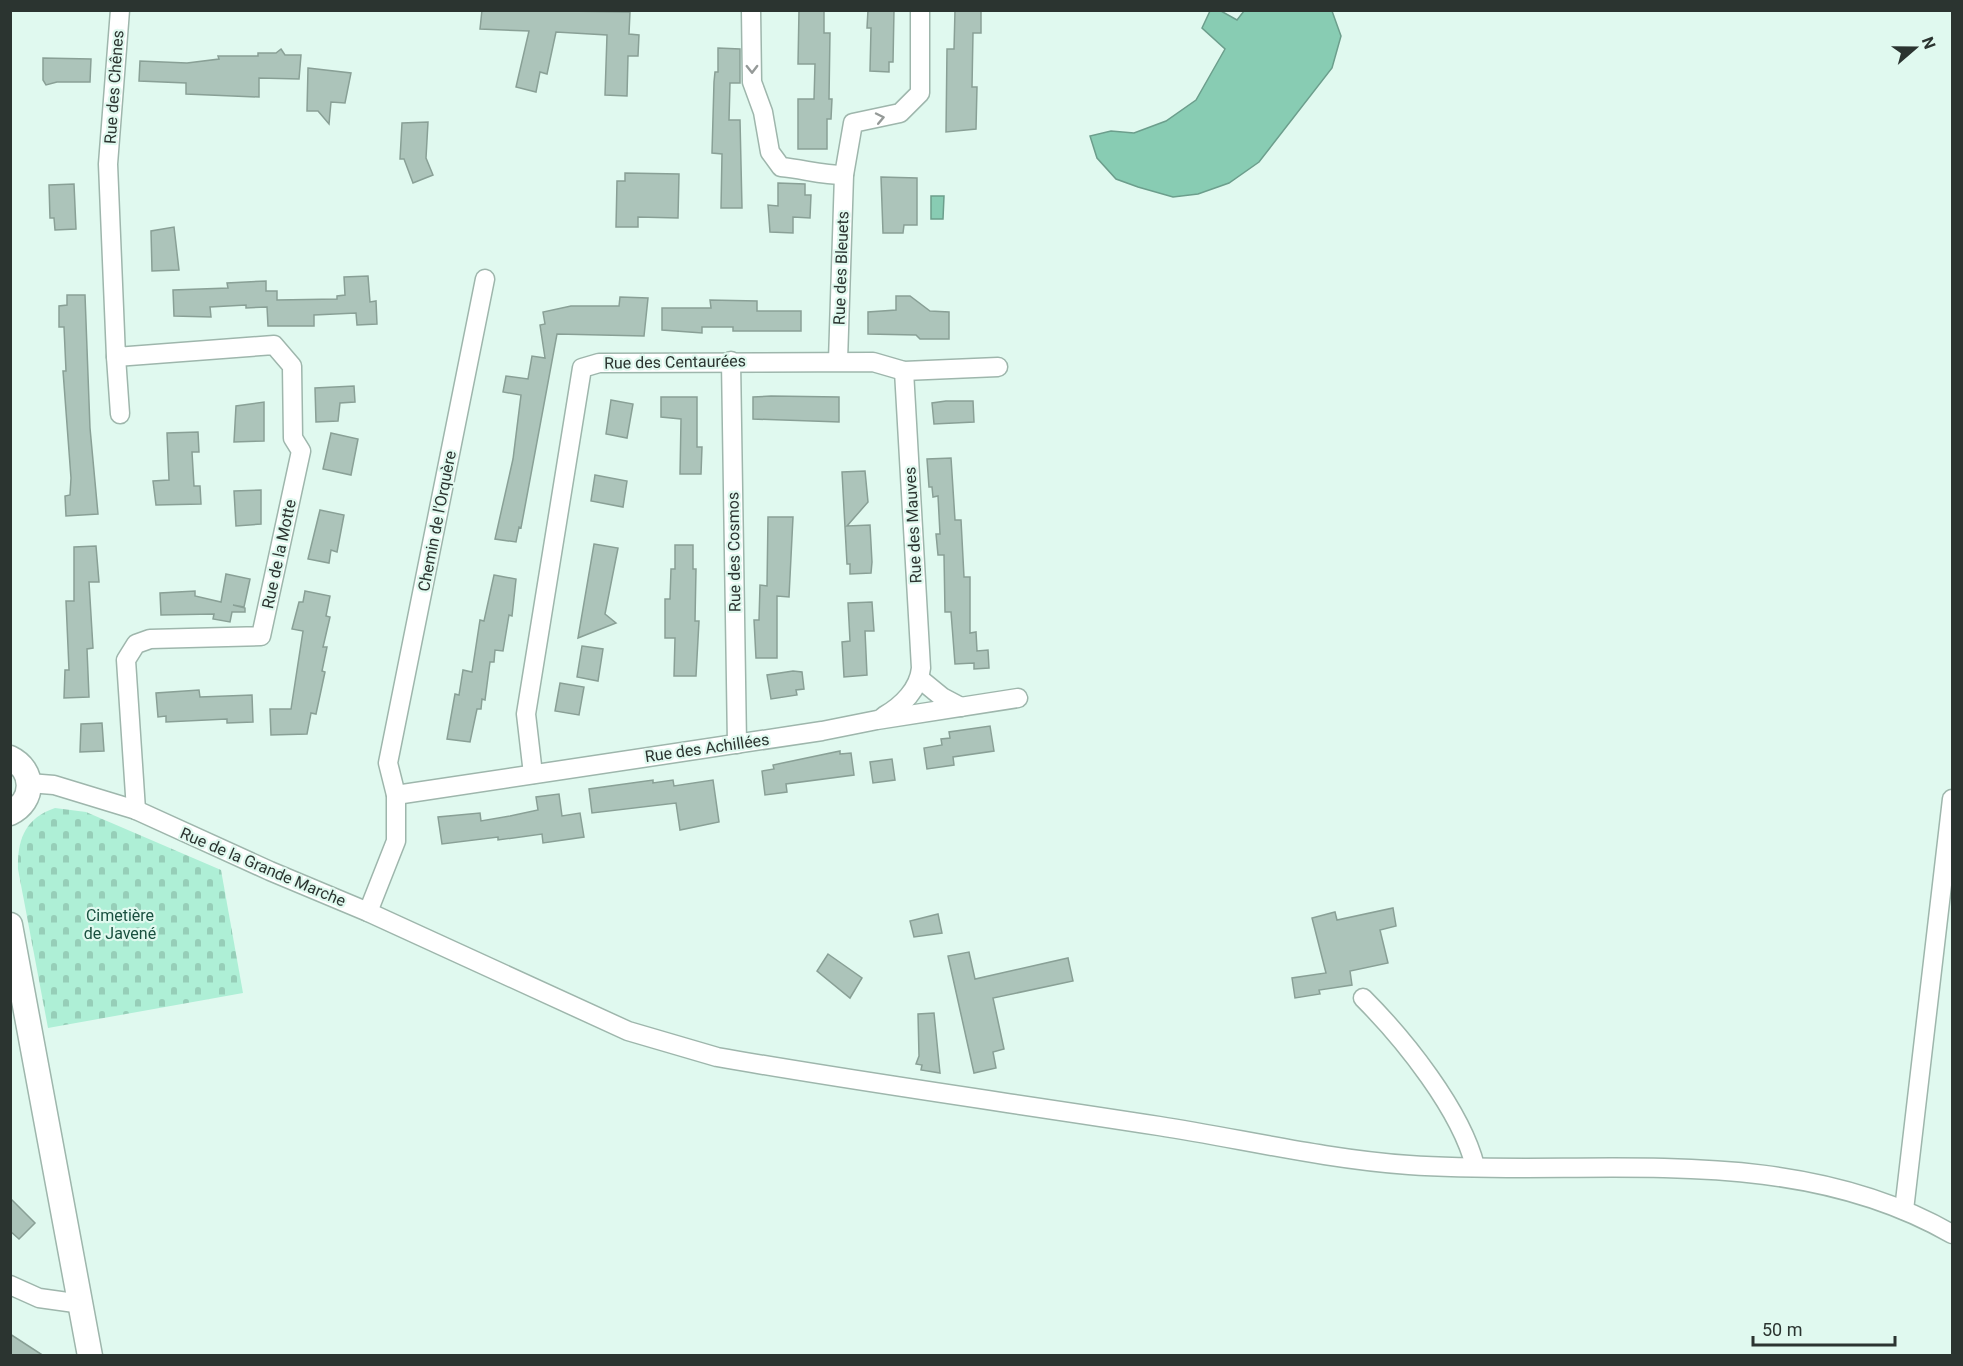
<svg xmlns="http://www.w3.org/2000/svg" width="1963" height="1366" font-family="Roboto,sans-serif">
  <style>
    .cemetery { fill: url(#cemetery-stones) }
    .water { fill: #88ccb3; stroke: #6c9e8c; stroke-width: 1.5 }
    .building { fill: #acc4ba; stroke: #89a096; stroke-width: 1.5 }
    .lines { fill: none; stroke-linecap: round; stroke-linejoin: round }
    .minor-casing { stroke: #9eb6ac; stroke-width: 21 }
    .tertiary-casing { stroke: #9eb6ac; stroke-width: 27 }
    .minor { stroke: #fff; stroke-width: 18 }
    .tertiary { stroke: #fff; stroke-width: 24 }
    .oneway { stroke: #959a98 }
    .labels { text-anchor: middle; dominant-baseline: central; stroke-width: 4.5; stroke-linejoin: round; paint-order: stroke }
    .street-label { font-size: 16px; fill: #2b3430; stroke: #e0f9ef }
    .park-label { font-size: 16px; fill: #19503f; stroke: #e0f9ef }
  </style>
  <defs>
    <pattern id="cemetery-stones" width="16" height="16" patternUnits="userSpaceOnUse" patternTransform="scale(1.5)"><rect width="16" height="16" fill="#aeefd6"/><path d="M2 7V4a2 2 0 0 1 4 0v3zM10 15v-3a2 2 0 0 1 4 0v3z" fill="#96ceb8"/></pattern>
  </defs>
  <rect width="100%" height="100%" fill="#e0f9ef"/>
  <path class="cemetery" d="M 55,808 L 86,812 L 221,870 L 243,993 L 48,1028 L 18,869 C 17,840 25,818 55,808 Z"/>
  <g class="water">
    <path d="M 1210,11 L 1221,11 L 1237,20 L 1244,11 L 1332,11 L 1341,36 L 1332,68 L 1259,162 L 1229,183 L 1198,194 L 1173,197 L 1138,187 L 1116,179 L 1097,158 L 1090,136 L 1111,131 L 1134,133 L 1166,121 L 1196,100 L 1225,49 L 1202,28 Z"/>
    <path d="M 931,196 L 944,196 L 943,219 L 931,219 Z"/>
  </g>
  <g class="building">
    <path d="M 482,10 L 630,12 L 629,34 L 639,35 L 638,56 L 628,56 L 627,96 L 605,95 L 607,35 L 556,32 L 547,74 L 540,72 L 536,92 L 516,87 L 529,31 L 480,29 Z"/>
    <path d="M 799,10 L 824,10 L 824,33 L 830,33 L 829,99 L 832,99 L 831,119 L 827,119 L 827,149 L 798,149 L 798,99 L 814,99 L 815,64 L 798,64 Z"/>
    <path d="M 868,10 L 894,10 L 893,62 L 889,62 L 889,72 L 870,71 L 871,28 L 867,28 Z"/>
    <path d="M 955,10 L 981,10 L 981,33 L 973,33 L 972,87 L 977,87 L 976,129 L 946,132 L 947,49 L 954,49 Z"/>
    <path d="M 718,48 L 740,49 L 740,83 L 730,83 L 729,120 L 740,120 L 742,208 L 721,208 L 722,154 L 712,153 L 714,82 L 715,72 L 718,72 Z"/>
    <path d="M 281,49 L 285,55 L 301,55 L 299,79 L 259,78 L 259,97 L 186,94 L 186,83 L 139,81 L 140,61 L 187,63 L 219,59 L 218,56 L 258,56 L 258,53 L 276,53 Z"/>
    <path d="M 43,58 L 91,59 L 90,82 L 57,82 L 46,85 L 43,80 Z"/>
    <path d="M 308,68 L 351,73 L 345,103 L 331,102 L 329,124 L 318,111 L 307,111 Z"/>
    <path d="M 428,122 L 426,158 L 433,175 L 413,183 L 404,159 L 400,159 L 402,123 Z"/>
    <path d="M 625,173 L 679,174 L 678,218 L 638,217 L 638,227 L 616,227 L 617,181 L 625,181 Z"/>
    <path d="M 881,177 L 917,178 L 917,225 L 904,225 L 903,233 L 883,233 Z"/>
    <path d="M 778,183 L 805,184 L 805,195 L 811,195 L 810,218 L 793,217 L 793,233 L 770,232 L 768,205 L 778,206 Z"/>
    <path d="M 74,184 L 76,229 L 55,230 L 54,218 L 50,218 L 49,185 Z"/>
    <path d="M 174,227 L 179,270 L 152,271 L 151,231 Z"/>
    <path d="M 368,276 L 370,302 L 376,301 L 377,324 L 357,325 L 356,313 L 314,315 L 314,326 L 268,326 L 267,307 L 246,308 L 246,305 L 210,307 L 211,317 L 174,316 L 173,290 L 228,288 L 227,283 L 266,281 L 266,291 L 277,291 L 277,300 L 337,299 L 337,296 L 345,295 L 344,277 Z"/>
    <path d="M 67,295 L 85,295 L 90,428 L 98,514 L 66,516 L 65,496 L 70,495 L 71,478 L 63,371 L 66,371 L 64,327 L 59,327 L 59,306 L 67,305 Z"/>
    <path d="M 896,296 L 910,296 L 930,311 L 949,312 L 949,339 L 920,339 L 916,335 L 868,334 L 868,312 L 896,310 Z"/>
    <path d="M 620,297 L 648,298 L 644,336 L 557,334 L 521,528 L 519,527 L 516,542 L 495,539 L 513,459 L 521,395 L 503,392 L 506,376 L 528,379 L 532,356 L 545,358 L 540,325 L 545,324 L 543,312 L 571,306 L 619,306 Z"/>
    <path d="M 710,300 L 757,301 L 757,311 L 801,311 L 801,331 L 733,331 L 733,327 L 702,327 L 702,333 L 662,330 L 662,308 L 711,308 Z"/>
    <path d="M 354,386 L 355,402 L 340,403 L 338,421 L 316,422 L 315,388 Z"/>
    <path d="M 771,396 L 839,397 L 839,422 L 753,419 L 753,397 Z"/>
    <path d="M 661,397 L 697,397 L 697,447 L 702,447 L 701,474 L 680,474 L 681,419 L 661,417 Z"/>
    <path d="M 611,400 L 633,404 L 627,438 L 606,434 Z"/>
    <path d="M 946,401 L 973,401 L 974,422 L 934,424 L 932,403 Z"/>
    <path d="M 264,402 L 264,441 L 234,442 L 236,406 Z"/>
    <path d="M 198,432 L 199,452 L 192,452 L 194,486 L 200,486 L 201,504 L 156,505 L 153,481 L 169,480 L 167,433 Z"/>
    <path d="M 331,433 L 358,439 L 351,475 L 323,469 Z"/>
    <path d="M 951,458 L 955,520 L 961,520 L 964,577 L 970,577 L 970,633 L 976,632 L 977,651 L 988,650 L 989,668 L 974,669 L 974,663 L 955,664 L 951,612 L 945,612 L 944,555 L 938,555 L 936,534 L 940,534 L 938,496 L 933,497 L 932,487 L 929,487 L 927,459 Z"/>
    <path d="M 865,471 L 868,502 L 847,526 L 870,525 L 872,562 L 871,573 L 850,574 L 850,564 L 847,564 L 842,472 Z"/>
    <path d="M 595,475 L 627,481 L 623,507 L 591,501 Z"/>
    <path d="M 261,490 L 261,524 L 236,526 L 234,491 Z"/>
    <path d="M 320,510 L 344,515 L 337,552 L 331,550 L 329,563 L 308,559 Z"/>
    <path d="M 768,517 L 793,517 L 789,597 L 777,596 L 777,658 L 756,658 L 754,620 L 759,620 L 760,585 L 767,586 Z"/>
    <path d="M 594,544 L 618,548 L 605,614 L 616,623 L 578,638 Z"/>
    <path d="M 675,545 L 693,545 L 693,569 L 696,569 L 695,621 L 699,621 L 696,676 L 674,676 L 675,638 L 665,638 L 665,599 L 670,599 L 671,569 L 675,569 Z"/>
    <path d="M 96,546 L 99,582 L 89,582 L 93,648 L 87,649 L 89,697 L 64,698 L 65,670 L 69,670 L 66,601 L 74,601 L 74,547 Z"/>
    <path d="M 226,574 L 250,579 L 244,607 L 233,605 L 245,608 L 245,612 L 232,612 L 230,622 L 213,619 L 214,614 L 161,615 L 160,593 L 195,591 L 195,596 L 221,602 Z"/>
    <path d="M 494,575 L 516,579 L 512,616 L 509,615 L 503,651 L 495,650 L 494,662 L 490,662 L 485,700 L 482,699 L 481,709 L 477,709 L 470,742 L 447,739 L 455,694 L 459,695 L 463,670 L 472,672 L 480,620 L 484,621 Z"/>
    <path d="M 305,591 L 330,596 L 326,616 L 330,617 L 323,647 L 327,647 L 322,671 L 325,672 L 316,714 L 311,713 L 307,734 L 271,735 L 270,709 L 291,709 L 303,631 L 292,629 L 299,602 L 303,602 Z"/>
    <path d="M 872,602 L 874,631 L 865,631 L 867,675 L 844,677 L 842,642 L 850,641 L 848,603 Z"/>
    <path d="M 582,646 L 603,649 L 598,681 L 577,677 Z"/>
    <path d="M 793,671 L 802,672 L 804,689 L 796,690 L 797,695 L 771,699 L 767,675 Z"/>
    <path d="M 560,683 L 584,687 L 579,715 L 555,711 Z"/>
    <path d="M 199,690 L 200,697 L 252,695 L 253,722 L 227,723 L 227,719 L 166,722 L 166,716 L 158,717 L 156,693 Z"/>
    <path d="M 102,723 L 104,751 L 80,752 L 81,724 Z"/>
    <path d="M 990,726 L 994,751 L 953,757 L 954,765 L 927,769 L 924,748 L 942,745 L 941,739 L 950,738 L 949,732 Z"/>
    <path d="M 840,751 L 840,754 L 851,753 L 854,775 L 786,784 L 787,792 L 765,795 L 762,771 L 774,769 L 773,765 Z"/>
    <path d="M 892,759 L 895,780 L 873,783 L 870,762 Z"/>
    <path d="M 653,780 L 653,783 L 673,780 L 674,786 L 713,780 L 719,822 L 680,830 L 676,803 L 592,813 L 589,789 Z"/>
    <path d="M 559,794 L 562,816 L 580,813 L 584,837 L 543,843 L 542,834 L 498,840 L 498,837 L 442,844 L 438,817 L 480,813 L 481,821 L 510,816 L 538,810 L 536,797 Z"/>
    <path d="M 1393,908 L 1396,926 L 1380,930 L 1388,963 L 1350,971 L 1352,985 L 1319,990 L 1320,994 L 1295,998 L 1292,978 L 1326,973 L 1312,918 L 1335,912 L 1337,920 Z"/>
    <path d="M 938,914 L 942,933 L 914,937 L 910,921 Z"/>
    <path d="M 969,952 L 975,979 L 1068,958 L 1073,981 L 993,998 L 1004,1049 L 993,1052 L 996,1068 L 974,1073 L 948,956 Z"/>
    <path d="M 828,954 L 862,978 L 850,998 L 817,971 Z"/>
    <path d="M 934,1013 L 940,1073 L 921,1070 L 922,1065 L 916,1064 L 919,1056 L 918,1014 Z"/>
    <path d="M 10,1198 L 35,1223 L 19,1239 L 10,1231 Z"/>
    <path d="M 10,1334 L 44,1356 L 10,1356 Z"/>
  </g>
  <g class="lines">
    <g class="minor-casing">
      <g id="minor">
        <path d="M 120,10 L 108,164 L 116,357 L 274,345 L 292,366 L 293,438 L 301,451 L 261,636 L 150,639 L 136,644 L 126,660 L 136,810"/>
        <path d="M 751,10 L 752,82 L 763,112 L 770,152 L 781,167 C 803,169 822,175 844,175"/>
        <path d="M 116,357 L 120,414"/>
        <path d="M 731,361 L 737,744"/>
        <path d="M 838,361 L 844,175 L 853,123 L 900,113 L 920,93 L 920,10"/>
        <path d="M 920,679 L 942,697 L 961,707"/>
        <path d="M 884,716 C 902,706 919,689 921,668 L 904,371"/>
        <path d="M 533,774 L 526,714 L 582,368 L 599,363 L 873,362 L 904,371 L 998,367"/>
        <path d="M 29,783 L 54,785 L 136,810 L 270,871 L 368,912 L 628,1031 L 717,1057 C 864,1083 1012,1103 1159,1126 C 1242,1139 1325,1159 1409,1165 C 1590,1178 1787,1139 1952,1234"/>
        <path d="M 396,795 L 822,731 L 877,720 L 1018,698"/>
        <path d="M 368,912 L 396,841 L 396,795 L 388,763 L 485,279"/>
        <path d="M 1363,998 C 1404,1039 1461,1110 1475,1166"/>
        <path d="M 1904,1210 L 1952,799"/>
        <path d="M 10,1285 L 39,1298 L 82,1304"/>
      </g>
    </g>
    <g class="tertiary-casing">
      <g id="tertiary">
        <path d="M 10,758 C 35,770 35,801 10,813"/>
        <path d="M 10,925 L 90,1356"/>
      </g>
    </g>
    <use href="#minor" class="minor"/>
    <use href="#tertiary" class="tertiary"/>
  </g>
  <defs><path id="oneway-chevron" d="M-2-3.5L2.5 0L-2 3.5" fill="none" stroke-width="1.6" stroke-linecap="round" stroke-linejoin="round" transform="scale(1.5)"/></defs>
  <g class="oneway">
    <use href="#oneway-chevron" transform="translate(752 69) rotate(89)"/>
    <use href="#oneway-chevron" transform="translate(880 118) rotate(-12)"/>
  </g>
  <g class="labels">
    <g class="street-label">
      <text transform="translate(114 87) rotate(-86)">Rue des Chênes</text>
      <text transform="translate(841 268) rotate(-88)">Rue des Bleuets</text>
      <text transform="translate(675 362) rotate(-1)">Rue des Centaurées</text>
      <text transform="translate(437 521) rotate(-79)">Chemin de l'Orquère</text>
      <text transform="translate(913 525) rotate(-93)">Rue des Mauves</text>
      <text transform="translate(734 552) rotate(-91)">Rue des Cosmos</text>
      <text transform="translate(279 554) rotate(-78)">Rue de la Motte</text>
      <text transform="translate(707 748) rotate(-8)">Rue des Achillées</text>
      <text transform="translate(263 867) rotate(23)">Rue de la Grande Marche</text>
    </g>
    <g class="park-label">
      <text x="120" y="915">Cimetière<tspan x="120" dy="18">de Javené</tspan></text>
    </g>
  </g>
  <rect width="1963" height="1366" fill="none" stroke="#2b3430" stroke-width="24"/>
  <g transform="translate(1915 48) rotate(70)" stroke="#e0f9ef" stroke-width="4.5" paint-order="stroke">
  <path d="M0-4.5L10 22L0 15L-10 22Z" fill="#2b3430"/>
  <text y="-9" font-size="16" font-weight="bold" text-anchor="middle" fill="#2b3430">N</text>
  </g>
  <path d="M1753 1336v9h142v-9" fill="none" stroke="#2b3430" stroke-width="3"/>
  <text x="1762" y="1336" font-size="18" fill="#2b3430" stroke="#e0f9ef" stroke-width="4.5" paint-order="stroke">50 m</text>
</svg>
